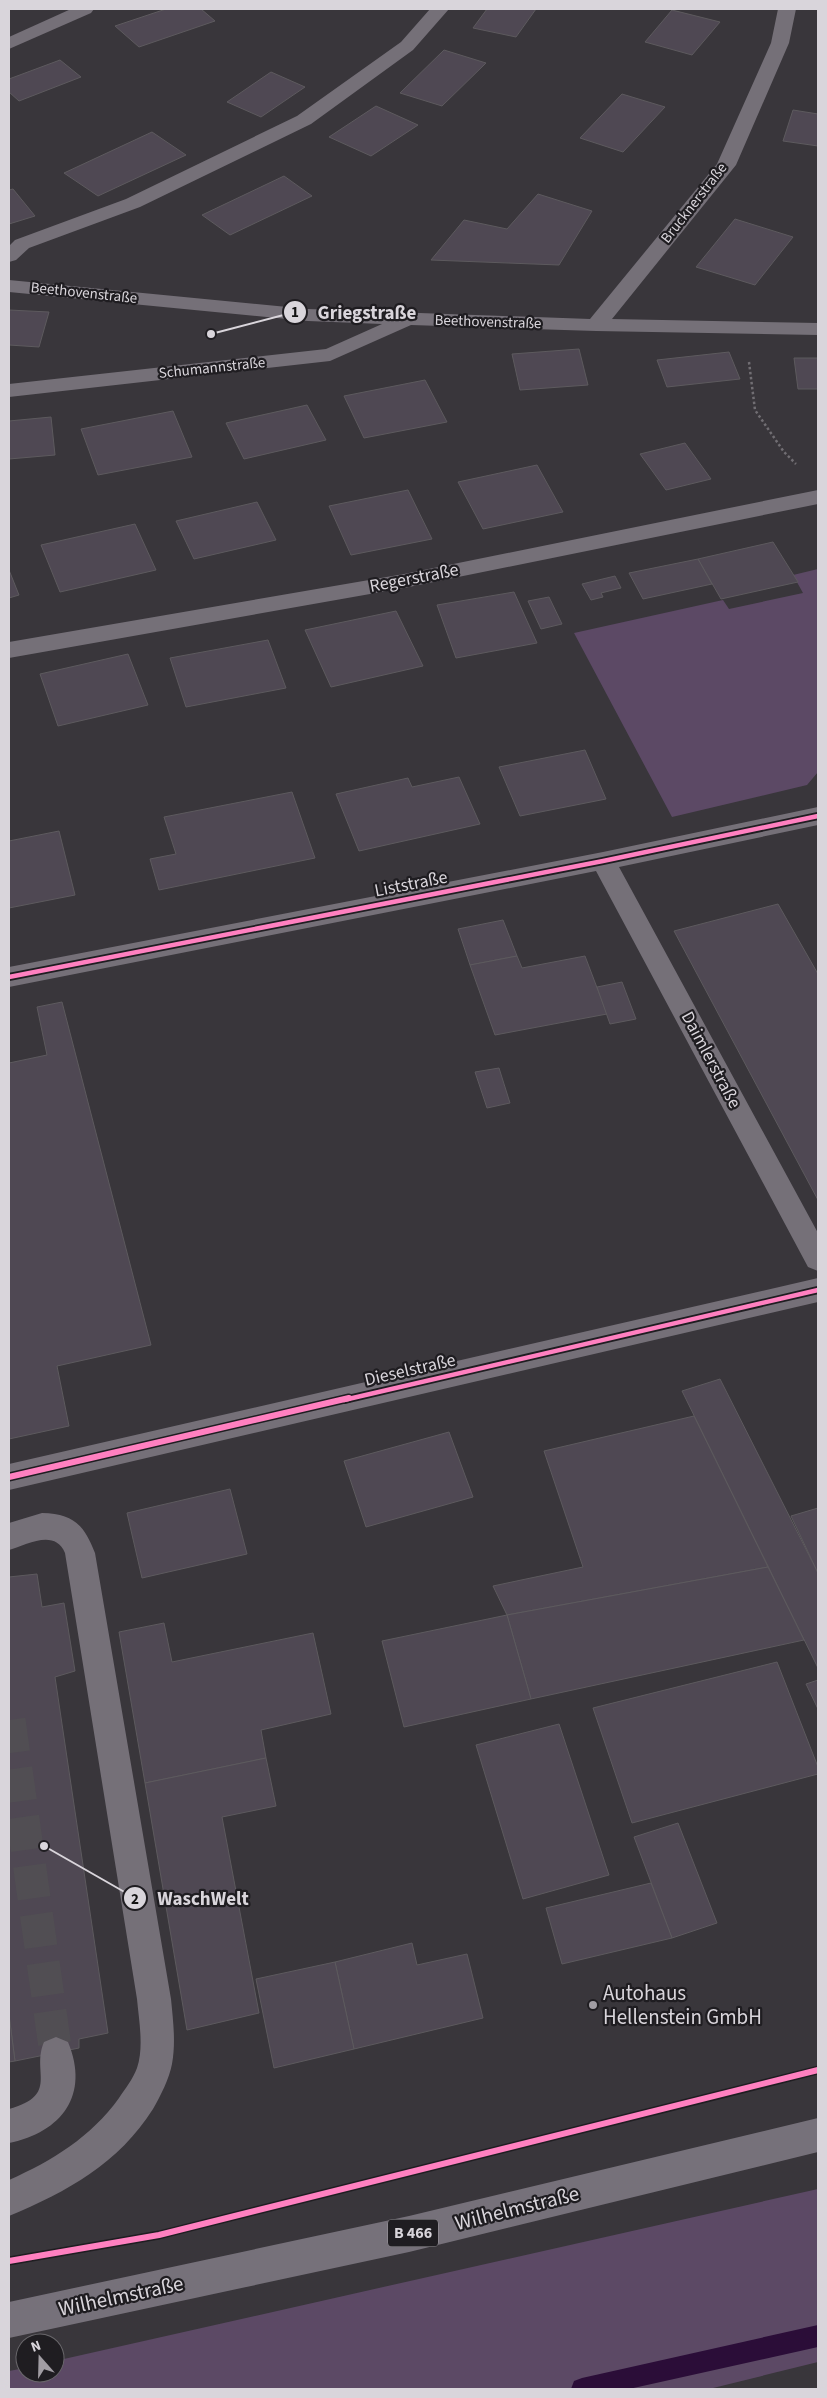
<svg xmlns="http://www.w3.org/2000/svg" width="827" height="2398" font-family="'Source Sans 3',sans-serif">
  <style>
    .green { fill: #5c4965 }
    .lines { fill: none; stroke-linecap: round; stroke-linejoin: round }
    .stream { fill: #2b0d38; fill-rule: evenodd }
    .building { fill: #4f4853; stroke: #5d5a5e }
    .minor-tunnel { stroke: #514e53; stroke-width: 33; stroke-dasharray: 33 16; stroke-linecap: butt }
    .path { stroke: #716e73; stroke-width: 2.5; stroke-dasharray: 2.5 2.5; stroke-linecap: butt }
    .minor { fill: #757078; fill-rule: evenodd }
    .major { fill: #76717a; fill-rule: evenodd }
    .cycleway-far1-casing { stroke: #1f1d21; stroke-width: 8 }
    .cycleway-casing { stroke: #1f1d21; stroke-width: 9 }
    .cycleway-far1 { stroke: #ff80c0; stroke-width: 4.5 }
    .cycleway { stroke: #ff80c0; stroke-width: 6 }
    .poi-dot { fill: #a19da3; stroke: #1f1d21; stroke-width: 2 }
    .labels { text-anchor: middle; dominant-baseline: central; stroke-width: 4.5; stroke-linejoin: round; paint-order: stroke }
    .far-street-label { font-size: 15px; fill: #d9d5db; stroke: #1f1d21 }
    .shield { fill: #1f1d21; stroke: #a19ea3; stroke-width: 1 }
    .shield-label { font-size: 16px; font-weight: bold; fill: #d9d5db }
    .street-label { font-size: 18px; fill: #d9d5db; stroke: #1f1d21 }
    .near-poi-label { font-size: 21px; fill: #d9d5db; stroke: #1f1d21; text-anchor: start }
    .near-street-label { font-size: 21px; fill: #d9d5db; stroke: #1f1d21 }
    .leader { fill: none; stroke: #d9d5db; stroke-width: 2 }
    .callout-dot { fill: #d9d5db; stroke: #1f1d21; stroke-width: 2 }
    .mark-label { font-size: 15px; text-anchor: middle; font-weight: bold; fill: #111 }
    .callout-label { font-size: 19px; text-anchor: middle; font-weight: bold; fill: #d9d5db; stroke: #1f1d21; stroke-width: 4.5; stroke-linejoin: round; paint-order: stroke }
  </style>
  <rect width="100%" height="100%" fill="#39363b"/>
  <g class="green">
    <path d="M 818,569 L 818,772 L 807,785 L 672,817 L 574,633 L 723,600 L 729,609 L 803,593 L 793,575 Z"/>
    <path d="M 818,2189 L 818,2362 L 709,2389 L 9,2389 L 9,2371 L 25,2368 L 25,2373 L 55,2373 L 55,2361 Z"/>
  </g>
  <g class="lines">
    <path class="stream" d="M 818,2325 L 818,2347 L 629,2389 L 571,2389 L 574,2381 L 582,2378 Z"/>
  </g>
  <g class="building">
    <path d="M 166,9 L 201,9 L 215,21 L 139,47 L 115,26 Z"/>
    <path d="M 487,9 L 536,9 L 516,37 L 473,28 Z"/>
    <path d="M 672,10 L 720,22 L 692,55 L 645,42 Z"/>
    <path d="M 444,50 L 486,63 L 442,106 L 400,93 Z"/>
    <path d="M 60,60 L 81,77 L 19,101 L 9,92 L 9,79 Z"/>
    <path d="M 271,72 L 305,87 L 261,117 L 227,102 Z"/>
    <path d="M 622,94 L 665,107 L 623,152 L 580,138 Z"/>
    <path d="M 376,106 L 418,125 L 371,156 L 329,137 Z"/>
    <path d="M 793,110 L 818,114 L 818,146 L 783,141 Z"/>
    <path d="M 152,132 L 186,155 L 98,196 L 64,173 Z"/>
    <path d="M 284,176 L 312,196 L 230,235 L 202,215 Z"/>
    <path d="M 13,189 L 35,216 L 9,224 L 9,190 Z"/>
    <path d="M 538,194 L 592,211 L 559,265 L 431,260 L 464,220 L 507,229 Z"/>
    <path d="M 735,219 L 793,237 L 755,285 L 696,267 Z"/>
    <path d="M 9,310 L 49,312 L 39,347 L 9,345 Z"/>
    <path d="M 579,349 L 588,385 L 520,390 L 512,354 Z"/>
    <path d="M 729,352 L 740,379 L 667,387 L 657,360 Z"/>
    <path d="M 794,358 L 818,358 L 818,389 L 798,389 Z"/>
    <path d="M 425,380 L 447,422 L 364,438 L 344,396 Z"/>
    <path d="M 307,405 L 326,440 L 244,459 L 226,423 Z"/>
    <path d="M 173,411 L 192,457 L 98,475 L 81,429 Z"/>
    <path d="M 51,417 L 55,455 L 9,459 L 9,421 Z"/>
    <path d="M 685,443 L 711,479 L 666,490 L 640,454 Z"/>
    <path d="M 537,465 L 563,512 L 483,529 L 458,482 Z"/>
    <path d="M 408,490 L 432,539 L 351,555 L 329,506 Z"/>
    <path d="M 257,502 L 276,540 L 194,559 L 176,521 Z"/>
    <path d="M 135,524 L 156,570 L 60,592 L 41,545 Z"/>
    <path d="M 773,542 L 798,582 L 721,599 L 698,559 Z"/>
    <path d="M 698,559 L 712,584 L 643,599 L 629,573 Z"/>
    <path d="M 9,570 L 19,595 L 9,598 Z"/>
    <path d="M 615,576 L 621,588 L 601,593 L 603,597 L 591,600 L 582,584 Z"/>
    <path d="M 514,592 L 537,643 L 456,658 L 437,605 Z"/>
    <path d="M 549,597 L 562,624 L 541,629 L 528,601 Z"/>
    <path d="M 396,611 L 423,666 L 331,687 L 305,630 Z"/>
    <path d="M 268,640 L 286,688 L 186,707 L 170,658 Z"/>
    <path d="M 128,654 L 148,705 L 58,726 L 40,674 Z"/>
    <path d="M 585,750 L 606,799 L 520,816 L 499,767 Z"/>
    <path d="M 459,777 L 480,824 L 359,851 L 336,794 L 408,778 L 412,787 Z"/>
    <path d="M 292,792 L 315,858 L 159,890 L 150,859 L 176,854 L 164,817 Z"/>
    <path d="M 59,831 L 75,895 L 9,908 L 9,841 Z"/>
    <path d="M 778,904 L 818,974 L 818,1200 L 674,931 Z"/>
    <path d="M 503,920 L 517,956 L 470,965 L 458,929 Z"/>
    <path d="M 517,956 L 522,968 L 585,956 L 607,1014 L 495,1035 L 470,965 Z"/>
    <path d="M 622,982 L 636,1019 L 610,1024 L 597,987 Z"/>
    <path d="M 62,1002 L 151,1345 L 57,1366 L 69,1426 L 9,1439 L 9,1063 L 47,1055 L 37,1007 Z"/>
    <path d="M 499,1068 L 510,1103 L 487,1108 L 475,1072 Z"/>
    <path d="M 720,1379 L 818,1573 L 818,1668 L 682,1391 Z"/>
    <path d="M 694,1416 L 768,1567 L 507,1615 L 493,1586 L 583,1567 L 544,1451 Z"/>
    <path d="M 449,1432 L 473,1497 L 366,1527 L 344,1461 Z"/>
    <path d="M 230,1489 L 247,1554 L 142,1578 L 127,1513 Z"/>
    <path d="M 818,1508 L 818,1573 L 791,1516 Z"/>
    <path d="M 768,1567 L 804,1640 L 531,1699 L 507,1615 Z"/>
    <path d="M 37,1574 L 42,1607 L 64,1603 L 75,1671 L 55,1677 L 108,2033 L 79,2039 L 79,2048 L 15,2061 L 9,2015 L 9,1577 Z"/>
    <path d="M 507,1615 L 531,1699 L 404,1727 L 382,1641 Z"/>
    <path d="M 164,1623 L 172,1662 L 313,1633 L 331,1714 L 261,1730 L 266,1758 L 145,1783 L 119,1632 Z"/>
    <path d="M 777,1662 L 818,1767 L 818,1774 L 632,1823 L 593,1708 Z"/>
    <path d="M 818,1680 L 818,1709 L 806,1684 Z"/>
    <path d="M 559,1724 L 609,1875 L 523,1899 L 476,1745 Z"/>
    <path d="M 266,1758 L 276,1806 L 222,1817 L 259,2013 L 187,2030 L 145,1783 Z"/>
    <path d="M 678,1823 L 717,1923 L 672,1938 L 634,1837 Z"/>
    <path d="M 651,1883 L 672,1938 L 562,1964 L 546,1908 Z"/>
    <path d="M 412,1943 L 417,1965 L 467,1954 L 483,2018 L 354,2049 L 335,1962 Z"/>
    <path d="M 335,1962 L 354,2049 L 274,2068 L 256,1979 Z"/>
    <path d="M 9,2015 L 15,2061 L 9,2062 Z"/>
  </g>
  <g class="lines">
    <path class="minor-tunnel" d="M 9,1720 L 56,2054"/>
    <path class="path" d="M 749,362 L 755,410 L 784,452 L 796,464"/>
    <g class="minor">
      <path d="M 71,9 L 94,9 L 91,13 L 9,49 L 9,37 Z"/>
      <path d="M 430,9 L 449,9 L 413,50 L 311,124 L 140,207 L 29,248 L 16,260 L 9,262 L 9,246 L 15,240 L 126,199 L 297,116 L 401,42 Z"/>
      <path d="M 778,9 L 796,9 L 789,43 L 736,165 L 612,319 L 818,323 L 818,335 L 596,331 L 411,325 L 330,361 L 9,397 L 9,384 L 326,349 L 382,324 L 308,321 L 9,292 L 9,280 L 308,309 L 590,319 L 717,164 L 771,43 Z"/>
      <path d="M 818,490 L 818,504 L 404,588 L 9,658 L 9,642 L 404,574 Z"/>
      <path d="M 818,807 L 818,825 L 619,867 L 818,1233 L 818,1271 L 808,1267 L 596,871 L 9,987 L 9,967 L 603,852 Z"/>
      <path d="M 818,1278 L 818,1302 L 9,1490 L 9,1464 Z"/>
      <path d="M 42,1513 C 74,1514 84,1525 95,1553 L 171,1999 C 173,2020 176,2042 172,2064 C 169,2079 161,2095 153,2109 C 119,2163 67,2192 9,2216 L 9,2180 C 52,2161 91,2137 119,2098 C 125,2089 133,2079 137,2068 C 144,2047 139,2021 137,1999 L 65,1553 C 55,1528 26,1545 9,1550 L 9,1523 Z"/>
      <path d="M 56,2037 L 68,2042 C 90,2095 62,2132 9,2143 L 9,2109 C 60,2095 31,2072 44,2042 Z"/>
    </g>
    <path class="major" d="M 818,2118 L 818,2152 L 409,2252 L 9,2338 L 9,2302 L 409,2216 Z"/>
    <g class="cycleway-far1-casing">
      <g id="cycleway-far1">
        <path d="M 9,977 L 603,861 L 818,816"/>
        <path d="M 344,1400 L 818,1290"/>
      </g>
    </g>
    <g class="cycleway-casing">
      <g id="cycleway">
        <path d="M 9,1477 L 349,1398"/>
        <path d="M 9,2261 L 159,2235 L 818,2070"/>
      </g>
    </g>
    <use href="#cycleway-far1" class="cycleway-far1"/>
    <use href="#cycleway" class="cycleway"/>
  </g>
  <circle class="poi-dot" cx="593" cy="2005" r="5"/>
  <g class="labels">
    <g class="far-street-label">
      <text transform="translate(694 203) rotate(-52)">Brucknerstraße</text>
      <text transform="translate(84 293) rotate(6)">Beethovenstraße</text>
      <text transform="translate(488 322) rotate(2)">Beethovenstraße</text>
      <text transform="translate(212 368) rotate(-6)">Schumannstraße</text>
    </g>
    <rect class="shield" x="388" y="2219.5" width="50" height="27" rx="4"/>
    <g class="shield-label">
      <text x="413" y="2233">B 466</text>
    </g>
    <g class="street-label">
      <text transform="translate(414 578) rotate(-11)">Regerstraße</text>
      <text transform="translate(411 884) rotate(-11)">Liststraße</text>
      <text transform="translate(711 1060) rotate(62)">Daimlerstraße</text>
      <text transform="translate(410 1370) rotate(-13)">Dieselstraße</text>
    </g>
    <g class="near-poi-label">
      <text x="603" y="1993">Autohaus<tspan x="603" dy="24">Hellenstein GmbH</tspan></text>
    </g>
    <g class="near-street-label">
      <text transform="translate(517 2208) rotate(-14)">Wilhelmstraße</text>
      <text transform="translate(121 2296) rotate(-12)">Wilhelmstraße</text>
    </g>
  </g>
  <path class="leader" d="M211 334L295 312M44 1846L135 1898"/>
  <g class="callout-dot">
    <circle cx="211" cy="334" r="5"/>
    <circle cx="44" cy="1846" r="5"/>
    <circle cx="295" cy="312" r="12"/>
    <circle cx="135" cy="1898" r="12"/>
  </g>
  <g class="mark-label">
    <text x="295" y="317">1</text>
    <text x="135" y="1904">2</text>
  </g>
  <g class="callout-label">
    <text x="367" y="319">Griegstraße</text>
    <text x="203" y="1905">WaschWelt</text>
  </g>
  <rect width="827" height="2398" fill="none" stroke="#d9d5db" stroke-width="20"/>
  <g transform="translate(40 2358) rotate(340)"><circle r="24" fill="#1f1d21" stroke="#69676b"/>
  <path d="M0-4L9 19L0 12L-9 19Z" fill="#a19da3"/>
  <text y="-8" font-size="14" font-weight="bold" text-anchor="middle" fill="#d9d5db">N</text>
  </g>
</svg>
